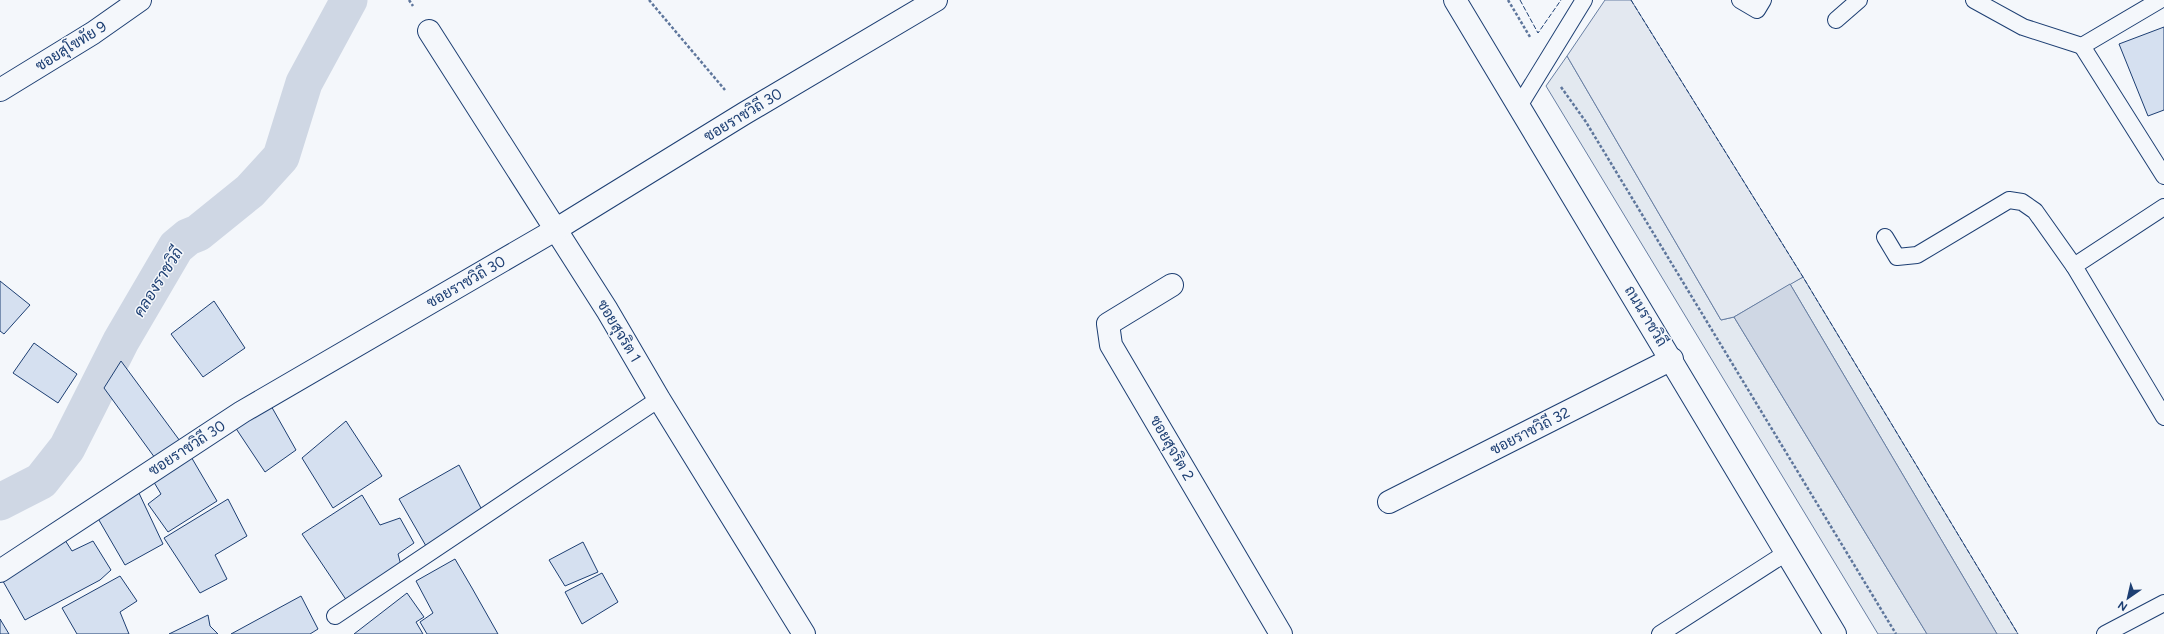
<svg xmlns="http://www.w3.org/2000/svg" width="2164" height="634" font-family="Figtree,Sarabun,sans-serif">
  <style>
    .green { fill: #e3e9f0; stroke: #687fa3 }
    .parking { fill: #e3e8f0; stroke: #687fa3 }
    .water { fill: #cfd7e4; stroke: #687fa3 }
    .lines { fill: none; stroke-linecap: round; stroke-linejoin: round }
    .canal { stroke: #cfd7e4; stroke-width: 37 }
    .building { fill: #d5e0f0; stroke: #1d3f73 }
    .lane-casing { stroke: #1d3f73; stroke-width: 18 }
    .street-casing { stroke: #1d3f73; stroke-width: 24 }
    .primary-casing { stroke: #1d3f73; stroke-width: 24 }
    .path { stroke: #5e769c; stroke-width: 2.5; stroke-dasharray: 3 2; stroke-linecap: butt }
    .lane { stroke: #f4f7fb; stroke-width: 16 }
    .street { stroke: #f4f7fb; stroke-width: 22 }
    .primary { stroke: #f4f7fb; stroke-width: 22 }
    .fence { stroke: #1d3f73; stroke-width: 1; stroke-dasharray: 5 2; stroke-linecap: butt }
    .labels { text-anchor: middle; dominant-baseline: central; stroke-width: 3; stroke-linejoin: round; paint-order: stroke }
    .street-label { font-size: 15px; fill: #1d3f73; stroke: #f4f7fb }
    .water-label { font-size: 16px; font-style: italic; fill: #1d3f73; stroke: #f4f7fb }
  </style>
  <rect width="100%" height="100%" fill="#f4f7fb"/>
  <g class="green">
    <path d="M 1567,56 L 1721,320 L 1734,317 L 1927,634 L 1878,634 L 1546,86 Z"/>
    <path d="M 1803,277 L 2018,634 L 1997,634 L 1790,284 Z"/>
  </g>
  <path class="parking" d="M 1605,0 L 1631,0 L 1803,277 L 1734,317 L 1721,320 L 1567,56 Z"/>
  <path class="water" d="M 1790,284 L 1997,634 L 1927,634 L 1734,317 Z"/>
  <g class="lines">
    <path class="canal" d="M 0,502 L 41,481 L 67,448 L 121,341 L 176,247 L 188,237 L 198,233 L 250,191 L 281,157 L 304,83 L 349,0"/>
  </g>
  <g class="building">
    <path d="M 2164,27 L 2164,110 L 2148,116 L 2119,44 Z"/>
    <path d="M 0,281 L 30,305 L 4,334 L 0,331 Z"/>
    <path d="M 214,301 L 245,348 L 203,377 L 171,334 Z"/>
    <path d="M 34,343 L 77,374 L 58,403 L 13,373 Z"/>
    <path d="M 121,361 L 180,441 L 155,458 L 104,388 Z"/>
    <path d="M 270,404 L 296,450 L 265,472 L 235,427 Z"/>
    <path d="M 346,421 L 382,476 L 333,508 L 302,458 Z"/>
    <path d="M 190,455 L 217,501 L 168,532 L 148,504 L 161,494 L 152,479 Z"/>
    <path d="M 459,465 L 483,512 L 426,546 L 399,499 Z"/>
    <path d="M 138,491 L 163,544 L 125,565 L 96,515 Z"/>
    <path d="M 362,495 L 380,525 L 400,518 L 414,543 L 398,554 L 402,569 L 349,604 L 302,534 Z"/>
    <path d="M 228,499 L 247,536 L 215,555 L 227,579 L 200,593 L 164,538 Z"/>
    <path d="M 63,537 L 72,551 L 93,541 L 111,570 L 100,580 L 25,620 L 0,576 Z"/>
    <path d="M 583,542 L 598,572 L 565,586 L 549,560 Z"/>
    <path d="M 455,559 L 472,588 L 498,634 L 427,634 L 420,622 L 433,613 L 416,581 Z"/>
    <path d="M 602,573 L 618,602 L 582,624 L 565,592 Z"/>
    <path d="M 120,576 L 137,601 L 120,612 L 129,634 L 77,634 L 62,608 Z"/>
    <path d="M 407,593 L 424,617 L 416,622 L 423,634 L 354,634 Z"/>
    <path d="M 301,596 L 318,629 L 310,634 L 231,634 Z"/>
    <path d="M 208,615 L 210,626 L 218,634 L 169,634 Z"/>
    <path d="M 0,619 L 9,634 L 0,634 Z"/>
  </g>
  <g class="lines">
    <g class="lane-casing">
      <g id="lane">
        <path d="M 1740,0 L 1757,10 L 1763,0"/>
        <path d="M 1974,0 L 2023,27 L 2082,46 L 2160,0"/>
        <path d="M 1836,20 L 1859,0"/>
        <path d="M 2082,46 L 2164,176"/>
        <path d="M 1519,106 L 1584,0"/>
        <path d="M 2164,207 L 2074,266 L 2164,417"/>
        <path d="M 1885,237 L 1897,257 L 1917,255 L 2009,200 L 2022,202 L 2035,211 L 2074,266"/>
        <path d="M 335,616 L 659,399"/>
        <path d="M 1660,634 L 1786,553"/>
        <path d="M 2105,634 L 2164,603"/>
      </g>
    </g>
    <g class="street-casing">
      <g id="street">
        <path d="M 429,31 L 607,310 L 659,399 L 804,634"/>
        <path d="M 0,90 L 93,33 L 140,0"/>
        <path d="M 1172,285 L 1108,324 L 1111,345 L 1281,634"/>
        <path d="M 1389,502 L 1672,359"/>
        <path d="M 0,571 L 242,412 L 555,230 L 745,113 L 936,0"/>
      </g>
    </g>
    <g class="primary-casing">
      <path id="primary" d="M 1455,0 L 1835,634"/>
    </g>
    <g class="path">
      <path d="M 409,0 L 413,6"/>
      <path d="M 649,0 L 725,90"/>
      <path d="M 1508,0 L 1530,37"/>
      <path d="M 1561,87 L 1586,122 L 1896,634"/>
    </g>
    <use href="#lane" class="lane"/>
    <use href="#street" class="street"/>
    <use href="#primary" class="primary"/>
    <g class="fence">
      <path d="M 1520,0 L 1538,33 L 1561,0"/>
      <path d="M 1631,0 L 1803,277 L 2018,634"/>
    </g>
  </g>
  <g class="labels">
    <g class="street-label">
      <text transform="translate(71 46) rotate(-32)">ซอยสุโขทัย 9</text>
      <text transform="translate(743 115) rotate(-31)">ซอยราชวิถี 30</text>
      <text transform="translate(466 282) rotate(-30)">ซอยราชวิถี 30</text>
      <text transform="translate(1646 316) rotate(59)">ถนนราชวิถี</text>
      <text transform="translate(619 331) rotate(59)">ซอยสุจริต 1</text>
      <text transform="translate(1530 431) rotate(-27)">ซอยราชวิถี 32</text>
      <text transform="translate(187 448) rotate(-33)">ซอยราชวิถี 30</text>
      <text transform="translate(1172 448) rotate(60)">ซอยสุจริต 2</text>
    </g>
    <g class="water-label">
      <text transform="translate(158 282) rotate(-58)">คลองราชวิถี</text>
    </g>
  </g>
  <g transform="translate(2128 598) rotate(214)" stroke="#f4f7fb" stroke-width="3" paint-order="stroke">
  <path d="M0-3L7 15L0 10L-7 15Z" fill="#1d3f73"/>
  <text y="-6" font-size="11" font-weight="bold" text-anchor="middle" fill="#1d3f73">N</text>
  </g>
</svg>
